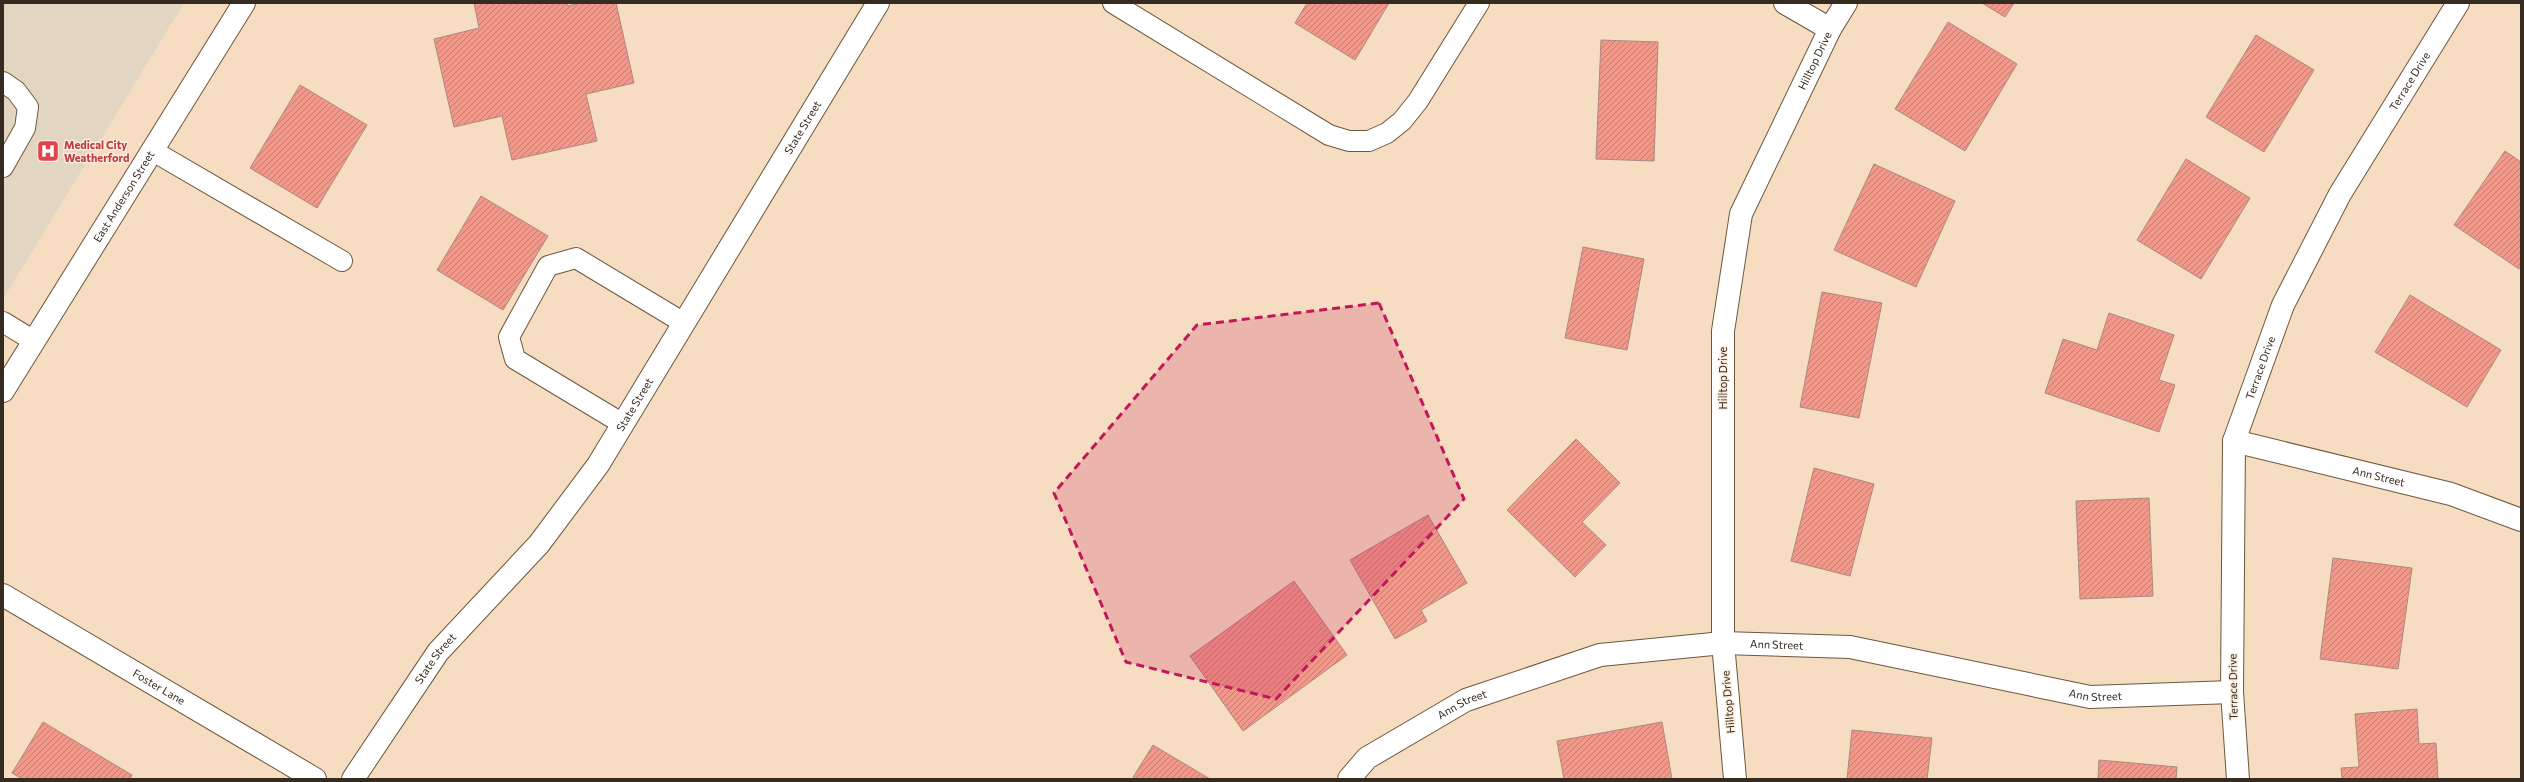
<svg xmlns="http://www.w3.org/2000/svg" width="2524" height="782" font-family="Commissioner,sans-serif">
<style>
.medical{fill:#e2d6c2}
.building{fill:url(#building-hatch);stroke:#ad8882}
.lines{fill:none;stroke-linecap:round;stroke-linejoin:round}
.service-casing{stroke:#6d573e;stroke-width:22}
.minor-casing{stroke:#6d573e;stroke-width:24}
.tertiary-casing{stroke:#6d573e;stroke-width:24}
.service{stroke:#fff;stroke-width:20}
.minor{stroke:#fff;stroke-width:22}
.tertiary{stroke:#fff;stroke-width:22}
.marked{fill:#c2185b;fill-opacity:0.2;stroke:#c2185b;stroke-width:3;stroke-dasharray:8 5;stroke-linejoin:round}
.labels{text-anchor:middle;stroke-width:3;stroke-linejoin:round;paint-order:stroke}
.street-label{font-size:11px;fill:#352b21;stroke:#fbecdb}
.health-label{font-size:11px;font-weight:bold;fill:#be3a42;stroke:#fbecdb;text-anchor:start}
</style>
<defs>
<pattern id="building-hatch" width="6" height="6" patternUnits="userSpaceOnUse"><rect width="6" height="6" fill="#f0988a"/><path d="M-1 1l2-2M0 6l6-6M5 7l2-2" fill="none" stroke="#c37c70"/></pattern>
</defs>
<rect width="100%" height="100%" fill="#f6dcc1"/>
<!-- medical -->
<path class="medical" d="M3,3H184L3,299Z"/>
<!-- building -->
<g class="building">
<path d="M474,3H567L568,6L580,3H616L634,83L586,94L597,141L512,160L502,116L454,127L434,39L479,28Z"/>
<path d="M1307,3H1389L1355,60L1295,23Z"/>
<path d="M1982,3H2014L2005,17Z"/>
<path d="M1948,22L2017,64L1965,151L1895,109Z"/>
<path d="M2256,35L2314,70L2264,152L2206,117Z"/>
<path d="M1601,40L1658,42L1654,161L1596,159Z"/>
<path d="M300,85L367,125L317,208L250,168Z"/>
<path d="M2505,151L2521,162V266L2519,269L2454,225Z"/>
<path d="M2186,159L2250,198L2201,279L2137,240Z"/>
<path d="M1874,164L1955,201L1916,287L1834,250Z"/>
<path d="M481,196L548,236L503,310L437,270Z"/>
<path d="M1583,247L1644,259L1627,350L1565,338Z"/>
<path d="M1822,292L1882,303L1859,418L1800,407Z"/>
<path d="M2410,295L2501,350L2467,407L2375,352Z"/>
<path d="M2109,313L2174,335L2159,380L2175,385L2159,432L2045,393L2063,339L2097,350Z"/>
<path d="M1576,439L1620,483L1582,522L1606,545L1575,577L1507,510Z"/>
<path d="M1814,468L1874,484L1850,576L1791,561Z"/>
<path d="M2149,498L2153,596L2080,599L2076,501Z"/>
<path d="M1428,515L1467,583L1421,610L1427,621L1395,639L1350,560Z"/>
<path d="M2333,558L2412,568L2398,669L2320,659Z"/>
<path d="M1294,581L1347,655L1243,731L1190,656Z"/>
<path d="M2417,709L2419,744L2436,743L2438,779H2342L2341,768L2359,767L2355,714Z"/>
<path d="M43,722L132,775L130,779H22L12,773Z"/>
<path d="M1662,722L1672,779H1564L1557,741Z"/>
<path d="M1852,730L1932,738L1927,779H1847Z"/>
<path d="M1153,745L1210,779H1132Z"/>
<path d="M2099,760L2177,767L2176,779H2098Z"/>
</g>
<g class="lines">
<!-- service casing -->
<g class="service-casing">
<g id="service">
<path d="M1113,3L1329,135L1349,141H1369L1387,133L1402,121L1418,101L1479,3"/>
<path d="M3,82L16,91L28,107L25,128L3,167"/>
<path d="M153,151L342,261"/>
<path d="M3,322L34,341"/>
<path d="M623,424L515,359L509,337L548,266L576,258L684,323"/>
</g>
</g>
<!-- minor casing -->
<g class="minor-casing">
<g id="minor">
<path d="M1785,3L1830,29"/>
<path id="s1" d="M2234,441L2451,494L2521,520"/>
<path id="s2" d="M353,779L438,652L539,544L598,465L878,3"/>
<path id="s3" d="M1349,779L1367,758L1466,700L1600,655L1723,643L1850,647L2090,697L2232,692"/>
<path id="s4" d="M1735,779L1723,643V331L1741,214L1830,29L1846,3"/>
<path id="s5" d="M2238,779L2232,692L2234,441L2283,305L2340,194L2458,3"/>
</g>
</g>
<!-- tertiary casing -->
<g class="tertiary-casing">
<g id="tertiary">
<path id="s6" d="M3,391L244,3"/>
<path id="s7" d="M3,595L315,779"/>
</g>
</g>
<!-- service -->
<use href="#service" class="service"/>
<!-- minor -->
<use href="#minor" class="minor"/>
<!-- tertiary -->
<use href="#tertiary" class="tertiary"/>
</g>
<!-- marked area -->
<path class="marked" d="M1379,303L1464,499L1276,699L1126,662L1054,493L1197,325Z"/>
<!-- icons -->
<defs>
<g id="hospital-square" transform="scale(1.15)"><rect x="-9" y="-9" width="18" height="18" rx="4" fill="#e0444e" stroke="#fbecdb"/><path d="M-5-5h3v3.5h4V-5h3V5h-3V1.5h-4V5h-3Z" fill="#fff"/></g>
</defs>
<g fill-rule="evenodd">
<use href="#hospital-square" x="48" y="151"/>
</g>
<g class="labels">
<!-- street labels -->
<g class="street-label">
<text dy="4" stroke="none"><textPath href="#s4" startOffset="737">Hilltop Drive</textPath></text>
<text dy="4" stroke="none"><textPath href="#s5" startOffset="740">Terrace Drive</textPath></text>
<text dy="4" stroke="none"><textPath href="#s2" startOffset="794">State Street</textPath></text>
<text dy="4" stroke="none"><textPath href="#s6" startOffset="229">East Anderson Street</textPath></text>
<text dy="4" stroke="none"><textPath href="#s5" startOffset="416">Terrace Drive</textPath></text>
<text transform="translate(1723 378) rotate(-90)" y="4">Hilltop Drive</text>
<text dy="4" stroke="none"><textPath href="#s2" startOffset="470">State Street</textPath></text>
<text dy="4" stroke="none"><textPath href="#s1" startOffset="149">Ann Street</textPath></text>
<text dy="4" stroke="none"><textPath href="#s3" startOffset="461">Ann Street</textPath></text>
<text dy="4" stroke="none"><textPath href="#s2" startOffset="146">State Street</textPath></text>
<text dy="4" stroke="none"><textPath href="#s7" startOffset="181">Foster Lane</textPath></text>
<text transform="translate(2233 687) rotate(-91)" y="4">Terrace Drive</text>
<text dy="4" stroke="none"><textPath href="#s3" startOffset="785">Ann Street</textPath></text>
<text transform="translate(1728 702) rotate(-95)" y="4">Hilltop Drive</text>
<text dy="4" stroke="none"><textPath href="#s3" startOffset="137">Ann Street</textPath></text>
</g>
<!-- health labels -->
<g class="health-label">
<text x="64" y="149">Medical City<tspan x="64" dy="13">Weatherford</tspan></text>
</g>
</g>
<!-- border -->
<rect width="2524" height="782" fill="none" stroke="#352b21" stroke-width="8"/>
</svg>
